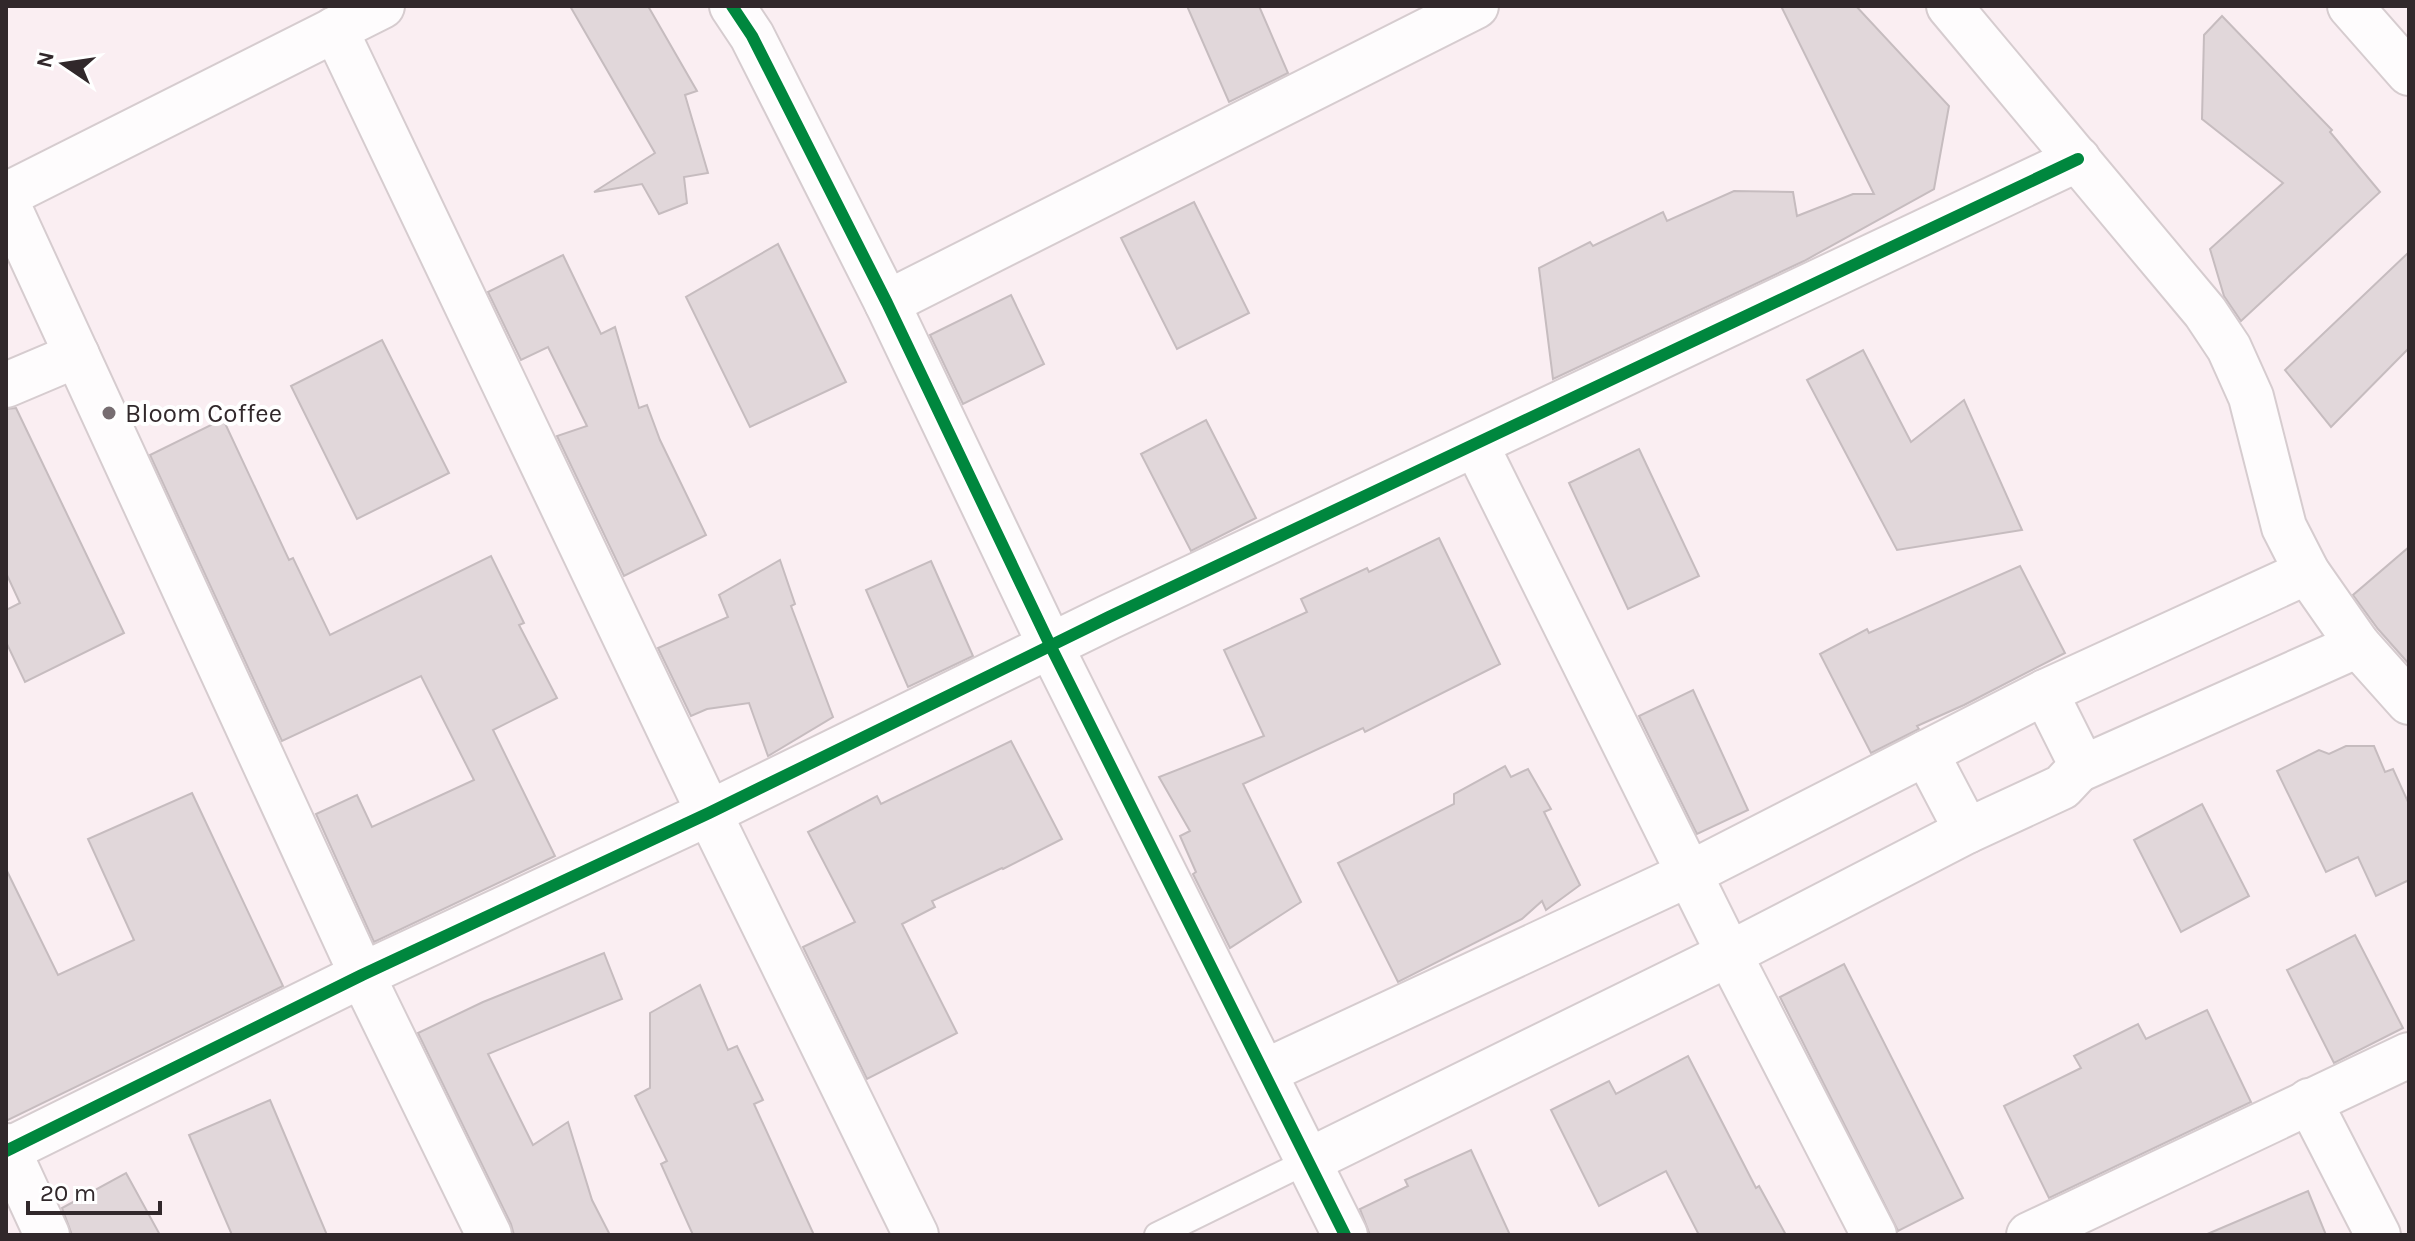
<svg xmlns="http://www.w3.org/2000/svg" width="2415" height="1241" font-family="Karla,sans-serif">
<style>
.building{fill:#e1d7da;stroke:#c6bcbf;stroke-width:2}
.lines{fill:none;stroke-linecap:round;stroke-linejoin:round}
.lane-casing{stroke:#d6cccf;stroke-width:28}
.street-casing{stroke:#d6cccf;stroke-width:48}
.lane{stroke:#fefcfd;stroke-width:24}
.street{stroke:#fefcfd;stroke-width:44}
.cycleway-casing{stroke:#fff;stroke-width:17}
.cycleway{stroke:#00873e;stroke-width:12}
.poi-dot{fill:#776d71;stroke:#fff;stroke-width:3}
.labels{text-anchor:middle;stroke-width:8;stroke-linejoin:round;paint-order:stroke}
.poi-label{font-size:26px;fill:#31282b;stroke:#fff;text-anchor:start}
</style>
<rect width="100%" height="100%" fill="#faeef2"/>
<!-- building -->
<g class="building">
<path d="M570,6H648L697,91L685,95L708,173L684,177L687,203L659,214L642,184L594,192L655,153Z"/>
<path d="M1187,6H1259L1288,73L1229,102Z"/>
<path d="M1781,6H1856L1949,106L1934,189L1804,261L1553,379L1539,268L1590,242L1593,246L1663,212L1667,221L1734,191L1793,192L1797,216L1853,194H1874Z"/>
<path d="M2222,16L2332,130L2330,132L2380,192L2241,321L2224,296L2210,249L2283,183L2202,119L2204,35Z"/>
<path d="M1194,202L1249,313L1177,349L1121,238Z"/>
<path d="M778,244L846,382L750,427L686,297Z"/>
<path d="M2409,252V348L2331,427L2285,370Z"/>
<path d="M563,255L601,334L615,327L639,408L647,405L660,440L706,535L624,576L557,436L587,426L548,347L521,360L488,292Z"/>
<path d="M1011,295L1044,364L963,404L930,335Z"/>
<path d="M382,340L449,473L357,519L291,386Z"/>
<path d="M1863,350L1911,442L1964,400L2022,530L1897,550L1807,380Z"/>
<path d="M16,408L124,633L25,682L6,642V610L20,603L6,573V409Z"/>
<path d="M223,419L289,560L293,558L330,635L491,556L524,623L519,625L557,698L493,730L555,856L374,942L316,814L357,795L372,827L474,780L421,676L282,741L150,455Z"/>
<path d="M1206,420L1256,518L1191,551L1141,454Z"/>
<path d="M1639,449L1699,576L1628,609L1569,483Z"/>
<path d="M1439,538L1500,664L1365,732L1363,728L1243,784L1301,902L1230,948L1193,874L1196,872L1180,836L1190,831L1159,777L1264,736L1224,650L1307,612L1301,599L1367,568L1369,572Z"/>
<path d="M2409,547V664L2378,629L2353,595Z"/>
<path d="M780,560L795,604L791,606L833,717L768,756L749,703L707,709L691,716L658,648L728,617L719,595Z"/>
<path d="M931,561L973,656L908,687L866,590Z"/>
<path d="M2020,566L2065,653L1964,705L1917,726L1919,729L1871,753L1820,654L1867,629L1869,633Z"/>
<path d="M1693,690L1748,810L1697,834L1639,716Z"/>
<path d="M1011,741L1062,839L1003,869L1002,868L932,901L935,907L902,924L957,1033L867,1079L803,947L855,922L808,832L877,796L881,804Z"/>
<path d="M2346,746H2374L2385,772L2393,769L2409,804V880L2376,896L2358,857L2326,872L2277,771L2319,750L2329,754Z"/>
<path d="M1505,766L1511,777L1528,769L1551,809L1544,812L1580,885L1546,910L1542,901L1522,919L1398,982L1338,863L1454,804V794Z"/>
<path d="M192,793L283,986L6,1121V869L58,975L134,940L88,839Z"/>
<path d="M2202,804L2249,896L2181,932L2134,840Z"/>
<path d="M2355,935L2403,1028L2334,1063L2287,970Z"/>
<path d="M604,953L622,999L488,1054L533,1145L568,1122L592,1200L610,1235H514L511,1224L418,1033L483,1002Z"/>
<path d="M1844,964L1963,1198L1898,1231L1780,997Z"/>
<path d="M700,985L728,1050L737,1046L763,1100L754,1104L814,1235H693L661,1164L667,1161L635,1096L650,1088V1013Z"/>
<path d="M2207,1010L2251,1102L2049,1198L2004,1106L2081,1068L2074,1056L2138,1024L2146,1039Z"/>
<path d="M1688,1056L1756,1188L1759,1186L1786,1235H1699L1666,1171L1599,1206L1551,1110L1609,1081L1616,1094Z"/>
<path d="M270,1100L327,1235H232L189,1135Z"/>
<path d="M1471,1150L1510,1235H1370L1360,1209L1408,1186L1405,1180Z"/>
<path d="M126,1173L160,1235H72L62,1208Z"/>
<path d="M2308,1191L2326,1235H2205Z"/>
</g>
<g class="lines">
<!-- lane casing -->
<g class="lane-casing">
<path id="lane" d="M1157,1235L1308,1161"/>
</g>
<!-- street casing -->
<g class="street-casing">
<g id="street">
<path d="M732,6L752,36L887,303L1051,647L1345,1235"/>
<path d="M1949,6L2205,312L2229,348L2251,397L2284,527L2307,572L2358,645L2409,702"/>
<path d="M2350,6L2409,73"/>
<path d="M335,29L709,813L916,1235"/>
<path d="M6,195L382,6"/>
<path d="M6,201L362,975L489,1235"/>
<path d="M887,303L1476,6"/>
<path d="M6,385L77,355"/>
<path d="M1476,445L1729,954L1874,1235"/>
<path d="M2078,770L2358,645"/>
<path d="M1967,831L2062,787L2078,770L2077,756L2045,692"/>
<path d="M1264,1072L1689,874L2045,692L2307,572"/>
<path d="M2309,1101L2378,1235"/>
<path d="M6,1146L47,1235"/>
<path d="M6,1151L362,975L709,813L1109,617L2078,159"/>
<path d="M1308,1161L1729,954L1967,831L1926,753"/>
<path d="M2029,1235L2409,1055"/>
</g>
</g>
<!-- lane -->
<use href="#lane" class="lane"/>
<!-- street -->
<use href="#street" class="street"/>
<!-- cycleway casing -->
<g class="cycleway-casing">
<g id="cycleway">
<path d="M732,6L752,36L887,303L1051,647L1345,1235"/>
<path d="M6,1151L362,975L709,813L1109,617L2078,159"/>
</g>
</g>
<!-- cycleway -->
<use href="#cycleway" class="cycleway"/>
</g>
<!-- markers -->
<circle class="poi-dot" cx="109" cy="413" r="8"/>
<g class="labels">
<!-- poi labels -->
<g class="poi-label">
<text x="125" y="422">Bloom Coffee</text>
</g>
</g>
<!-- border -->
<rect width="2415" height="1241" fill="none" stroke="#31282b" stroke-width="16"/>
<!-- north arrow -->
<g transform="translate(64 64) rotate(283)" stroke="#ffffff" stroke-width="6" paint-order="stroke">
<path d="M0-6L14 30L0 20L-14 30Z" fill="#31282b"/>
<text y="-12" font-size="22" font-weight="bold" text-anchor="middle" fill="#31282b">N</text>
</g>
<!-- scale -->
<path d="M28 1201v12h132v-12" fill="none" stroke="#31282b" stroke-width="4"/>
<text x="40" y="1201" font-size="24" fill="#31282b" stroke="#ffffff" stroke-width="6" paint-order="stroke">20 m</text>
</svg>
